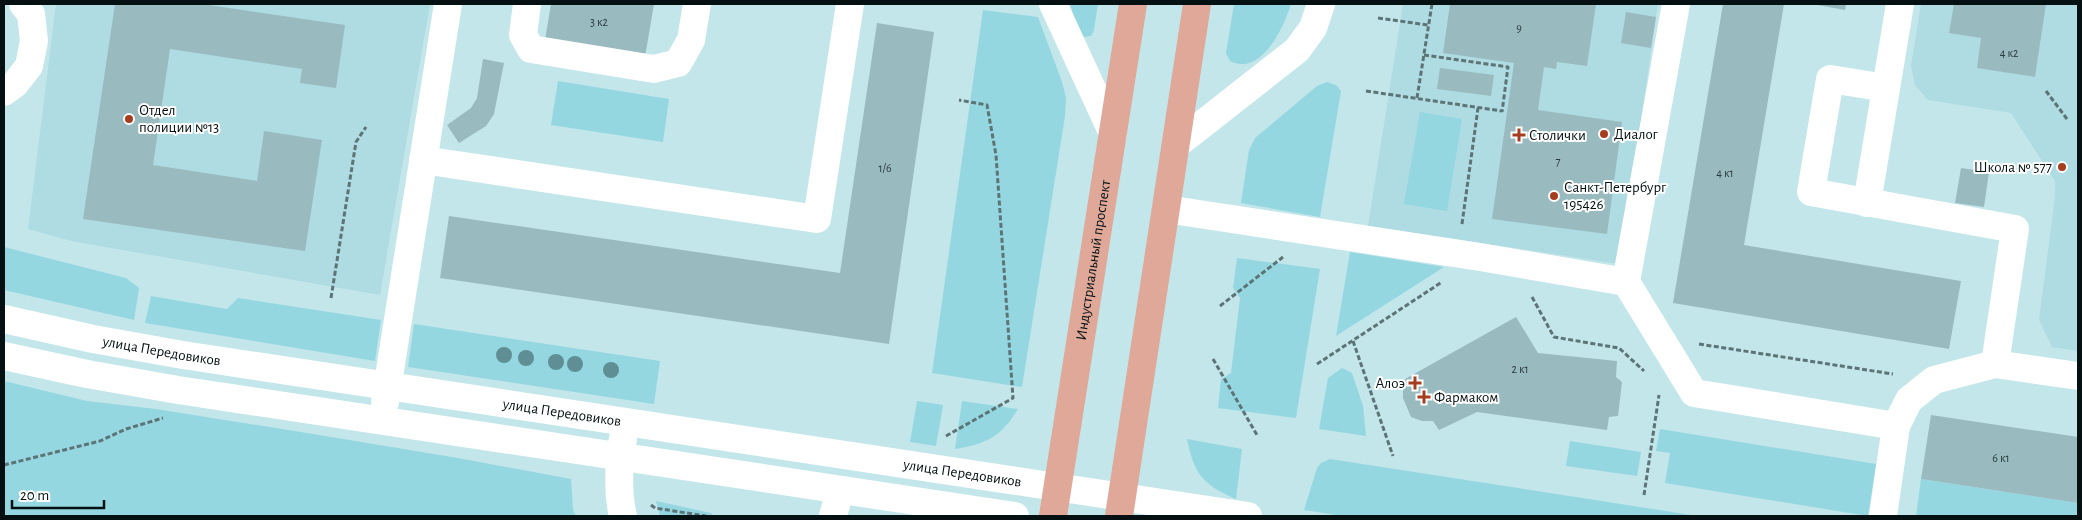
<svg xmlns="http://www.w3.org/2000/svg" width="2082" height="520" font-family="'Alegreya Sans',sans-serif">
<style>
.built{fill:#afdbe2}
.green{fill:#94d7e1}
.building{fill:#99bbc0}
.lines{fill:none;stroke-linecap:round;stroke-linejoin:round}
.path{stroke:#5d7477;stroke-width:3;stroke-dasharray:5 2.5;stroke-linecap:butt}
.minor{stroke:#fff;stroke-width:28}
.major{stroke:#dfa899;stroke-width:28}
.tree{fill:#5f8e94}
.poi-dot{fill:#a53d1f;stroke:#fff;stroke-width:2}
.labels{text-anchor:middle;stroke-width:4;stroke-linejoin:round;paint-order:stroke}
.number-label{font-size:12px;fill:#2a3b3e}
.poi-label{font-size:15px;fill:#051012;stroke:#fff;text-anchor:start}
.street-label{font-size:15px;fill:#051012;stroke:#fff}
</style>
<rect width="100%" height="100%" fill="#c3e6eb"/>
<!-- built -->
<g class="built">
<path d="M56,4H430L380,295L71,241L28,229Z"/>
<path d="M1403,4H1658L1620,264L1368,226Z"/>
<path d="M1921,4H2078V351L2052,347L2039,320L2055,197V181L2011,113L1928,100L1915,85L1911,66Z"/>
</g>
<!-- green -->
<g class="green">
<path d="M1070,4H1098L1094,30L1091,36L1084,37L1078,31Z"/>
<path d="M1234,4H1291C1284,27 1261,77 1230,61L1226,53Z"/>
<path d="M983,10L1038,17L1062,82L1066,98L1065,116L1022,387L932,373Z"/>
<path d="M558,81L669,99L663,142L551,125Z"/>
<path d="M1327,82L1336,85L1341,91L1320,217L1241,203L1249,150L1255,138L1317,86Z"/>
<path d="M1420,112L1462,119L1447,211L1404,204Z"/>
<path d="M4,247L126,278L139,288L134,320L4,290Z"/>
<path d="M1350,252L1444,267L1336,336Z"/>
<path d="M1237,258L1320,269L1296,418L1218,408L1221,379L1231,373L1240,298L1233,288Z"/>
<path d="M151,296L227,309L238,298L381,320L375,361L145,323Z"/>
<path d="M414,324L660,361L654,404L408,367Z"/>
<path d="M1342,368L1352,373L1363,406L1366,436L1319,429L1328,378Z"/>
<path d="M4,381L87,401L156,409L307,433L458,458L571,479L573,510L576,516H4Z"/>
<path d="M917,401L943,405L936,446L910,442Z"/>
<path d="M962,401L1018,409C1001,437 986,444 955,449Z"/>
<path d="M1660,429L1876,464L1868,516L1665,483L1670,453L1656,451Z"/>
<path d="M1187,439L1242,449L1236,499C1203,485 1194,474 1187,439Z"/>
<path d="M1570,441L1641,452L1637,476L1566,466Z"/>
<path d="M1330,459L1698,516H1342L1304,510L1317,468L1321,463Z"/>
<path d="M1921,479L2078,503V516H1916Z"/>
<path d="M656,501L711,513L713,516H660Z"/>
</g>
<!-- building -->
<g class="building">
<path d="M115,4H202L345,25L336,88L300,83L302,69L170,49L153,165L257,181L264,131L322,140L305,251L83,219Z"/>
<path d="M551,4H654L645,57L545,40Z"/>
<path d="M1450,4H1596L1587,66L1557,62L1556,69L1544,67L1538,110L1622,122L1607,234L1492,219L1514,63L1443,53Z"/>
<path d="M1723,4H1784L1744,245L1961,281L1949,349L1673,303Z"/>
<path d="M1812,4H1846L1845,10Z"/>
<path d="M1954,4H2046L2035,77L1977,68L1981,38L1949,33Z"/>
<path d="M1626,12L1656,17L1651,48L1621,43Z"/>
<path d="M877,23L934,32L889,344L440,278L449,216L840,273Z"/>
<path d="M483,59L504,63L494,114L486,126L459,143L447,125L471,108L477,98Z"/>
<path d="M1440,68L1494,75L1491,96L1437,89Z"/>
<path d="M1961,168L1989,172L1984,207L1955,203Z"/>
<path d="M1516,317L1538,353L1617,361L1616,377L1622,382L1618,416L1609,417L1607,430L1477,412L1439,430L1433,421H1422L1411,417L1403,398V387L1405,379Z"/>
<path d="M1931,415L2078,437V503L1921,479Z"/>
</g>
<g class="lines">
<!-- path -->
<g class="path">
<path d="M1378,18L1428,25"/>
<path d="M1424,55L1508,67L1502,112"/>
<path d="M1366,91L1502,111"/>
<path d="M2046,91L2067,119"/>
<path d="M1417,98L1432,4"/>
<path d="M1462,224L1478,108"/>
<path d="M1532,297L1554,337L1619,348L1644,371"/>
<path d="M331,298L356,142L366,127"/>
<path d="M1220,306L1283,257"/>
<path d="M1353,341L1393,456"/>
<path d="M1699,344L1893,374"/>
<path d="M1213,359L1257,435"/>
<path d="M1317,364L1442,282"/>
<path d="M946,436L1013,398L996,155L987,105L959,100"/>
<path d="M4,465L100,441L126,429L163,418"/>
<path d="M1644,495L1659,395"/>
<path d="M651,505L655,508L706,516"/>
</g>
<!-- minor -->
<g class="minor">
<path d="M527,4L523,35L531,49L654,69L678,63L691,40L697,4"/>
<path d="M1053,4L1113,134"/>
<path d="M1676,4L1626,282L1694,393L1896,426"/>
<path d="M1886,88L1830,79L1811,192L2015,229L1995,364"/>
<path d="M4,92L15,84L29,66L34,41L31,14L23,4"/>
<path d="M1176,145L1297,50L1313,28L1321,4"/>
<path d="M423,160L817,219L850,4"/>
<path d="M1867,203L1900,4"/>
<path d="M1166,209L1480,257L1626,282"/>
<path id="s1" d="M4,319L93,339L183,355L1248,516"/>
<path d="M4,356L87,374L178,390L1015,516"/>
<path d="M385,402L448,4"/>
<path d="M623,438C619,463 617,492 623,516"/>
<path d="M833,516L840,490"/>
<path d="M1883,516L1896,426L1909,400L1934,380L1995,364L2078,376"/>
</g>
<!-- major -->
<g class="major">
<path id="s2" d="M1053,516L1133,4"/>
<path d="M1119,516L1197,4"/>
</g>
</g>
<!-- trees -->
<g class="tree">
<circle cx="504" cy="355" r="8"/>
<circle cx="526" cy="358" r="8"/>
<circle cx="556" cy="362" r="8"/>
<circle cx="575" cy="364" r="8"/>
<circle cx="611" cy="370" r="8"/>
</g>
<!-- markers -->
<g class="poi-dot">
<circle cx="129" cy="119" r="5"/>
<circle cx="1604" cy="134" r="5"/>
<path d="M1516.5 127.5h5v5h5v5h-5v5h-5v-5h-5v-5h5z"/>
<circle cx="2062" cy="167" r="5"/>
<circle cx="1554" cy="196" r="5"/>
<path d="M1412.5 375.5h5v5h5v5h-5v5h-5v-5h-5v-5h5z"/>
<path d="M1421.5 389.5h5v5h5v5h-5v5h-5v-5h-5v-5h5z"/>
</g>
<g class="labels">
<!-- number labels -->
<g class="number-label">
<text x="599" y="26">3 к2</text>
<text x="1519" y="32">9</text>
<text x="2009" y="57">4 к2</text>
<text x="1558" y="165">7</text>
<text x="885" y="172">1/6</text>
<text x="1725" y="177">4 к1</text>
<text x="1520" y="373">2 к1</text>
<text x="2001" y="462">6 к1</text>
</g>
<!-- poi labels -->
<g class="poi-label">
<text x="139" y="115">Отдел<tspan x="139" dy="17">полиции №13</tspan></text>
<text x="1614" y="139">Диалог</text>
<text x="1529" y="140">Столички</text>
<text x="2052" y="172" text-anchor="end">Школа № 577</text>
<text x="1564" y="192">Санкт-Петербург<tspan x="1564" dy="17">195426</tspan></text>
<text x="1405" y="388" text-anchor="end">Алоэ</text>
<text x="1434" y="402">Фармаком</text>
</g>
<!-- street labels -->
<g class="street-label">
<text dy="5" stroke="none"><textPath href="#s2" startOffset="259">Индустриальный проспект</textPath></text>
<text dy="5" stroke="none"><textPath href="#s1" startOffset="161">улица Передовиков</textPath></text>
<text dy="5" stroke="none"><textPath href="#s1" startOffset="566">улица Передовиков</textPath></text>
<text dy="5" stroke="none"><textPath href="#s1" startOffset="971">улица Передовиков</textPath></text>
</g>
</g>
<!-- border -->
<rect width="2082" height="520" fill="none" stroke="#051012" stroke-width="10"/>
<!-- scale -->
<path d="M12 500v8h92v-8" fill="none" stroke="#051012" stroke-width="2.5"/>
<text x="20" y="500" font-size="15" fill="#051012" stroke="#ffffff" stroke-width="4" paint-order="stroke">20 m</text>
</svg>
